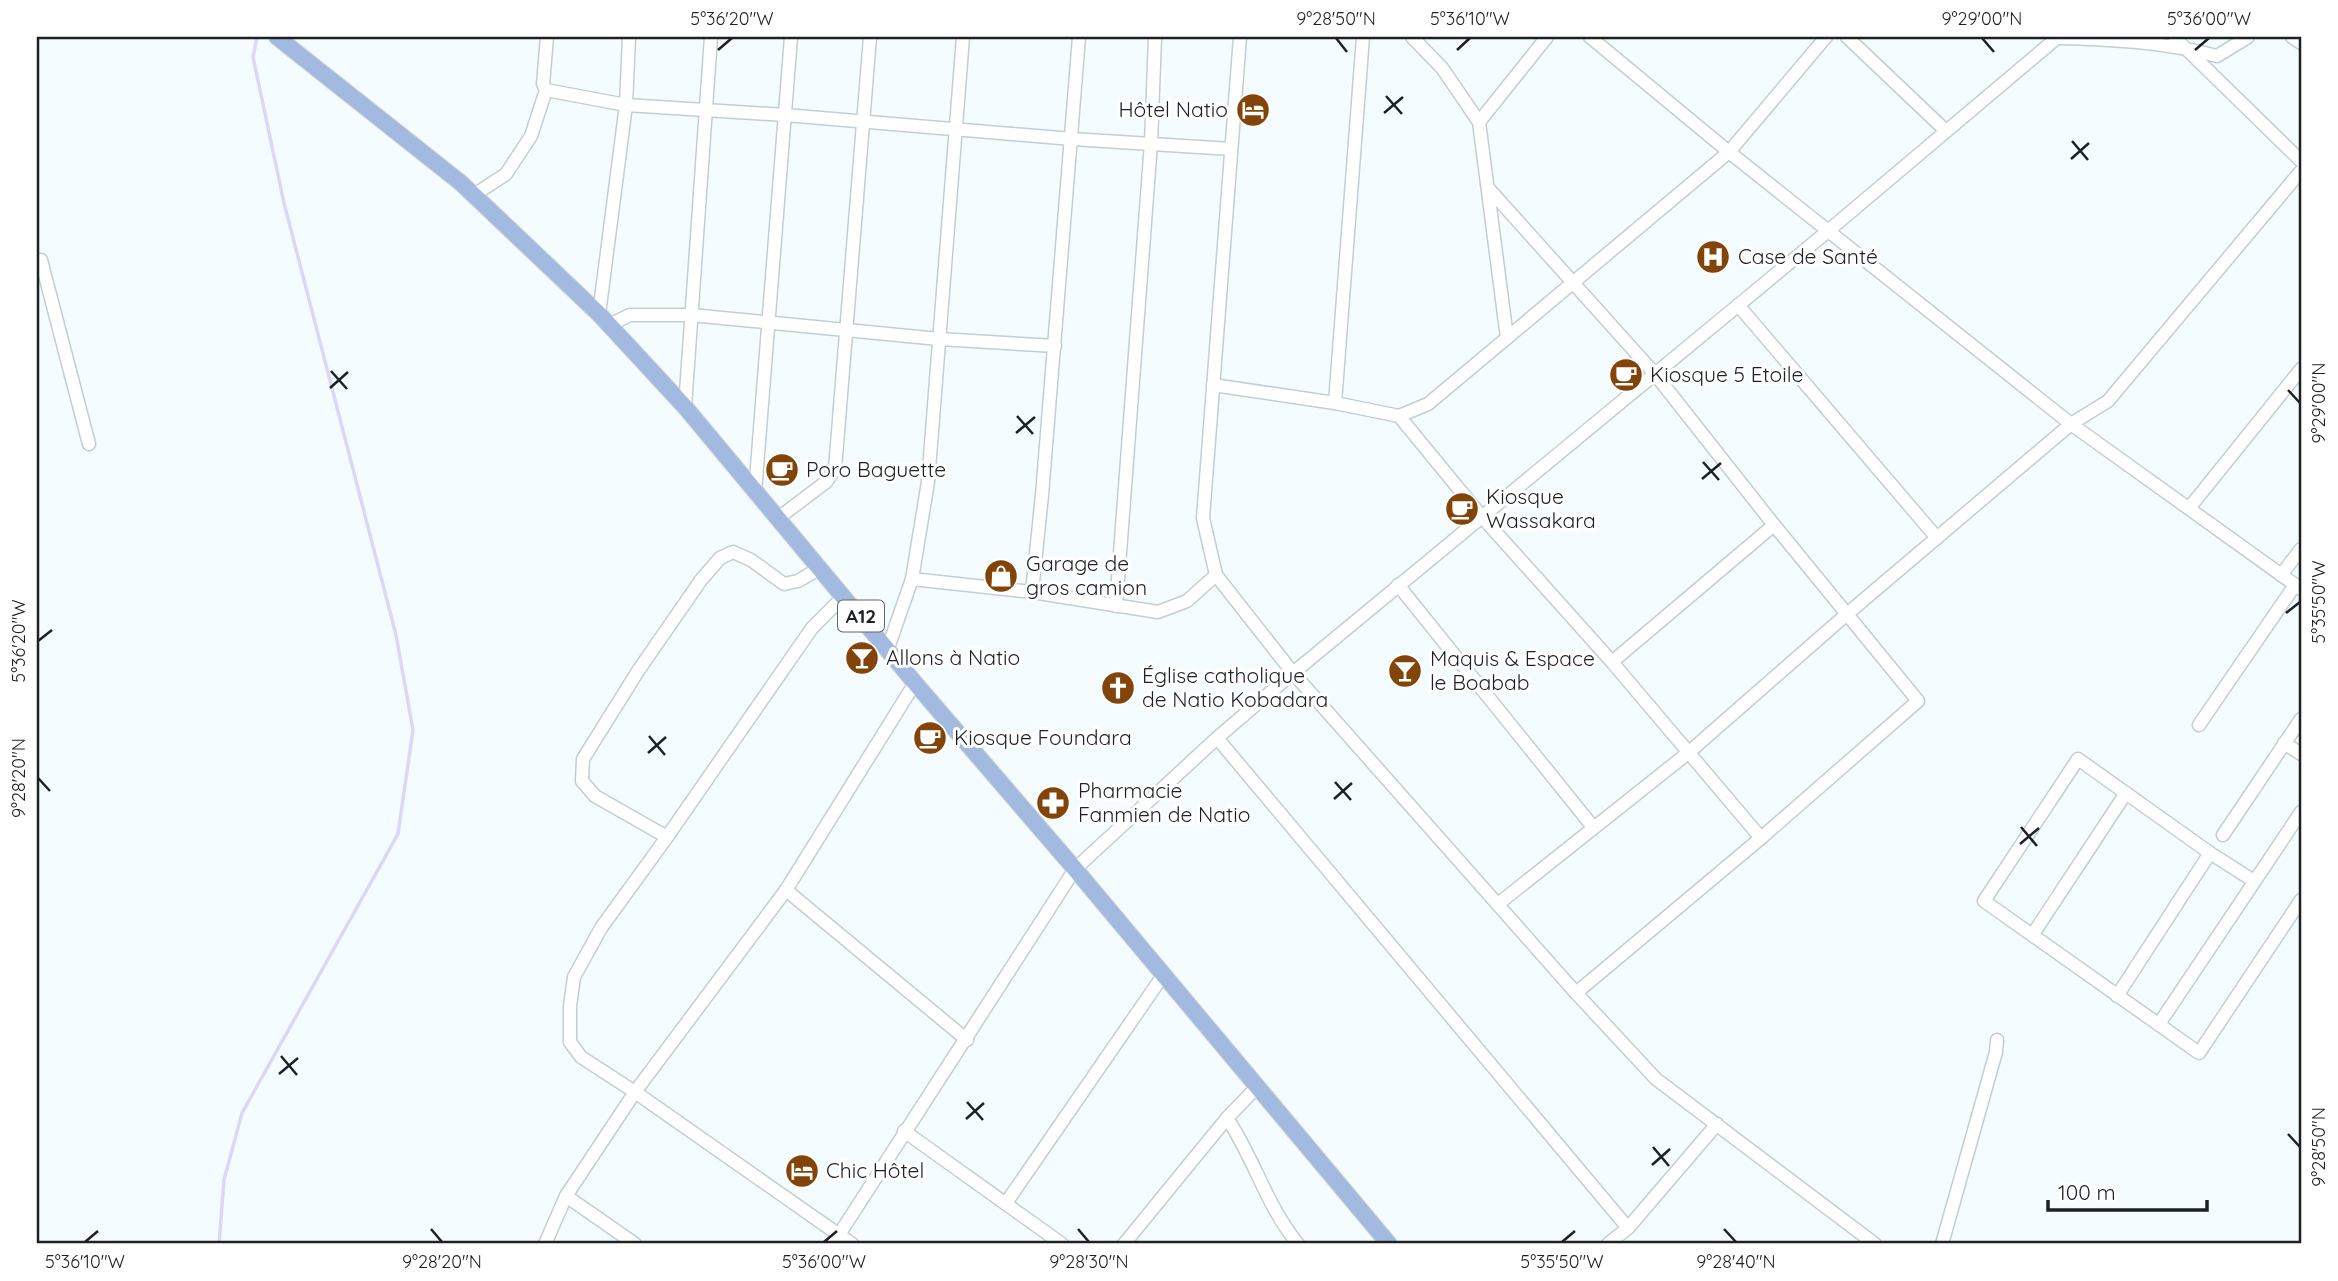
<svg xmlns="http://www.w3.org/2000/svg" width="2338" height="1281" font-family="Quicksand,sans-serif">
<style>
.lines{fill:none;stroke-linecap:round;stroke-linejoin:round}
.stream{stroke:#dcd7f9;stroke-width:3.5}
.minor-casing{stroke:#c3ced3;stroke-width:15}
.major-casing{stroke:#d6d7d7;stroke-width:18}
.minor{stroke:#fff;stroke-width:12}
.major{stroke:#a2badf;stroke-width:16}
.ticks{fill:none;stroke:#1d2123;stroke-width:2.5}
.labels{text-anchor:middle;stroke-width:6;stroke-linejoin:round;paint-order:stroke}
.shield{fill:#fff;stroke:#616465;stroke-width:2}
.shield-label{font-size:19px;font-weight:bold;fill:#1d2123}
.poi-label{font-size:21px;fill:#1d2123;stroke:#fff;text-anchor:start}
.neatline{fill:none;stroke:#1d2123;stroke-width:2.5}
.ticks-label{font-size:18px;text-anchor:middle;fill:#1d2123}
</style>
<rect width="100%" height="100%" fill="#f5fcff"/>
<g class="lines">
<!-- stream -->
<path class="stream" d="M219,1244L224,1180L242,1113L398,834L413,730L396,635L284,203L253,57L257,37"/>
<!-- minor casing -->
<g class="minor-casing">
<g id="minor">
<path d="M1240,37L1203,518L1216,575L1293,673L1576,993L1656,1079L1875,1244"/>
<path d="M1412,37L1442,68L1479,122L1507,338"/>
<path d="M1590,37L1729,152L2071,424L2301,589"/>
<path d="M1847,37L1946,131"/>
<path d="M2174,37L2301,161"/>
<path d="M2292,37L2301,43"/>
<path d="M2057,38C2111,39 2164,42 2217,56L2248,37"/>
<path d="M546,90L626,105L785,115L1072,139L1231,149"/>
<path d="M1479,122L1547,37"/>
<path d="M1488,188L1655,374L1774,525L1918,701L1761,838L1576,993"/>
<path d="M474,195L506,174L531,136L546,90L543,84L547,37"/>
<path d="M37,260H41L89,444"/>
<path d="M1738,305L1937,538"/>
<path d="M599,314L626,105L629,37"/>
<path d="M609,325L630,315H691L939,339L1055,346"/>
<path d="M1213,385L1335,403L1399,416L1428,404L1729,152L1826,37"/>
<path d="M1335,403L1363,37"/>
<path d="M685,407L711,37"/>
<path d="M1399,416L1482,517L1612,662L1761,838"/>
<path d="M755,492L791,37"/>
<path d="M2190,507L2301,369"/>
<path d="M777,519L826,482L835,469L870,37"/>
<path d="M2281,575L2301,549"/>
<path d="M912,579L1032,592L1158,612L1187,601L1216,575"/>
<path d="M1398,585L1593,827"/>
<path d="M1032,592L1042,495L1079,37"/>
<path d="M844,596L812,628L667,837L601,928L574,977L570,1006V1042L581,1057L635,1092L852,1244"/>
<path d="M1116,606L1151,143L1155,37"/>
<path d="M888,648L912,579L928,482L963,37"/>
<path d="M1612,662L1774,525"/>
<path d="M2199,725L2295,585"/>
<path d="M1217,738L1628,1228"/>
<path d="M2284,743L2301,754"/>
<path d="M2223,835L2301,719"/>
<path d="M667,837L595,796L582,781L583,759L638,671L701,580L720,558L733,552L751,560L784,584L798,581L820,568"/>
<path d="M2254,881L2210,853L2078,759L1984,901L2199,1053L2301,900"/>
<path d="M786,890L967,1040"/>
<path d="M1498,904L1688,753L1847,614L2071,424L2108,401L2301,171"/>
<path d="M2033,934L2126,793"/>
<path d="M2117,996L2210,853"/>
<path d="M2159,1024L2301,812"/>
<path d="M1227,1118C1254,1158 1267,1207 1298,1244"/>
<path d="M904,1131L1062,1244"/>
<path d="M566,1196L635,1244"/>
<path d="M1006,1203L1164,974"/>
<path d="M545,1244L566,1196L635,1092L786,890L915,683"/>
<path d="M833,1244L1075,869L1217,738L1293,673L1828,231L2058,37"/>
<path d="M1124,1244L1227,1118L1257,1087"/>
<path d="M1608,1244L1628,1228L1717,1124"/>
<path d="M1942,1244L1996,1052L1997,1040"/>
</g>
</g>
<!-- major casing -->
<g class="major-casing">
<path id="major" d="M277,37L461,183L599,314L685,407L915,683L1075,869L1389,1244"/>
</g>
<!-- minor -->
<use href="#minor" class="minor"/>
<!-- major -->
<use href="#major" class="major"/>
</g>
<!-- ticks -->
<path class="ticks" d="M1336,38L1347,52M1982,38L1994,52M718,50L732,38M1457,50L1470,38M2195,50L2209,38M1386,96L1402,114M1384,113L1403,97M2072,141L2088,160M2071,159L2089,143M331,371L347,389M330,388L348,372M2288,390L2300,403M1017,416L1033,434M1016,433L1035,417M1703,462L1719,480M1702,479L1721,463M2286,613L2300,602M38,641L52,630M649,736L665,755M648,753L666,737M38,778L50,791M1335,782L1351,800M1334,799L1352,783M2021,827L2037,846M2020,844L2039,828M281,1056L297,1075M279,1074L298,1058M967,1102L983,1120M966,1119L984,1103M2288,1134L2300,1147M1653,1147L1669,1166M1652,1165L1670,1149M431,1229L442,1242M1078,1229L1089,1242M1724,1229L1736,1242M85,1242L98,1231M824,1242L837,1231M1562,1242L1575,1231"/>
<!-- icons -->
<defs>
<g id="hotel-disc" transform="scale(1.75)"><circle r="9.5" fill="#83440a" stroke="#fff"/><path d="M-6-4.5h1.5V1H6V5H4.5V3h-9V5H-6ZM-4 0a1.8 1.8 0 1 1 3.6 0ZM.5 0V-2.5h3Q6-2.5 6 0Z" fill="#fff"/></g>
<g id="hospital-disc" transform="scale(1.75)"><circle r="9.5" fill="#83440a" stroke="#fff"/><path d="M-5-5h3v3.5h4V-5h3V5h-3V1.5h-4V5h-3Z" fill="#fff"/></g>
<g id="cafe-disc" transform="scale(1.75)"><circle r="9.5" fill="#83440a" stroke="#fff"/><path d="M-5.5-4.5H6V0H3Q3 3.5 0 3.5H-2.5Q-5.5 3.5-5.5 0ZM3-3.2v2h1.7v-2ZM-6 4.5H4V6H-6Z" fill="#fff"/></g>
<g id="shop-disc" transform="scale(1.75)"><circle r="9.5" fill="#83440a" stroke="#fff"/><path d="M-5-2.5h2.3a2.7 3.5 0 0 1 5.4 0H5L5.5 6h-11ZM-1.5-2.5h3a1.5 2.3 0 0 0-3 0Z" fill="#fff"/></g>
<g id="bar-disc" transform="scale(1.75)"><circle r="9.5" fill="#83440a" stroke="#fff"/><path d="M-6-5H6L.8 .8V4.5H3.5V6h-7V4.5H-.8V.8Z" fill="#fff"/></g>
<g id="church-disc" transform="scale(1.75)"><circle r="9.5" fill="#83440a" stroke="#fff"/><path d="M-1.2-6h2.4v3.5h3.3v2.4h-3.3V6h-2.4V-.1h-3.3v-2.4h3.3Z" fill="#fff"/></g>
<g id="pharmacy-disc" transform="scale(1.75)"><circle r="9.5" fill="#83440a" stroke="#fff"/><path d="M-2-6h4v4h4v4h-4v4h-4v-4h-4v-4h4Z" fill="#fff"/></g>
</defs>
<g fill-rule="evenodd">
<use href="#hotel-disc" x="1253" y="110"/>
<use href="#hospital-disc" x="1713" y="257"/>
<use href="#cafe-disc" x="1626" y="375"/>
<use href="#cafe-disc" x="782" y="470"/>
<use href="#cafe-disc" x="1462" y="509"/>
<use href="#shop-disc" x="1001" y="576"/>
<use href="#bar-disc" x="862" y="658"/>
<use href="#bar-disc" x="1405" y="671"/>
<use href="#church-disc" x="1118" y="688"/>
<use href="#cafe-disc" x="930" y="738"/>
<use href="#pharmacy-disc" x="1053" y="803"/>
<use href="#hotel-disc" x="802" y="1171"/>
</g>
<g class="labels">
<!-- shield labels -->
<rect class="shield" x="838" y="600.5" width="46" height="31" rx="5"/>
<g class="shield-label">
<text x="861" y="623">A12</text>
</g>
<!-- poi labels -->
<g class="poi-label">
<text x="1228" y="117" text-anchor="end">Hôtel Natio</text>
<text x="1738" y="264">Case de Santé</text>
<text x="1650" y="382">Kiosque 5 Etoile</text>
<text x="806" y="477">Poro Baguette</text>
<text x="1486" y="504">Kiosque<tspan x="1486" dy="24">Wassakara</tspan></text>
<text x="1026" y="571">Garage de<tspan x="1026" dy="24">gros camion</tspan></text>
<text x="886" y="665">Allons à Natio</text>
<text x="1430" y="666">Maquis &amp; Espace<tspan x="1430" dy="24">le Boabab</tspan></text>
<text x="1142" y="683">Église catholique<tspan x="1142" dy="24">de Natio Kobadara</tspan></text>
<text x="954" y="745">Kiosque Foundara</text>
<text x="1078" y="798">Pharmacie<tspan x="1078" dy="24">Fanmien de Natio</tspan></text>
<text x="826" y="1178">Chic Hôtel</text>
</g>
</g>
<!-- border -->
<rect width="2338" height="1281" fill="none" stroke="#ffffff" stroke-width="77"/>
<!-- scale -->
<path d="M2048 1200v10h159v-10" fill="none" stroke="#1d2123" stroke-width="3.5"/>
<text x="2058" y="1200" font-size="21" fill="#1d2123" stroke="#ffffff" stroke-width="5" paint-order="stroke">100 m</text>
<rect x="38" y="38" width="2262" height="1204" class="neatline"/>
<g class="ticks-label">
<text x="732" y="25">5°36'20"W</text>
<text x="1336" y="25">9°28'50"N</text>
<text x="1470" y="25">5°36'10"W</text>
<text x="1982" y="25">9°29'00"N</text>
<text x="2209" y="25">5°36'00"W</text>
<text transform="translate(2319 403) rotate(-90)" y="6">9°29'00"N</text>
<text transform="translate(2319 602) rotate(-90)" y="6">5°35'50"W</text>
<text transform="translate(19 641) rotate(-90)" y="6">5°36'20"W</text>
<text transform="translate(19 778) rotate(-90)" y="6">9°28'20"N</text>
<text transform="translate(2319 1147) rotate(-90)" y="6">9°28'50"N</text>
<text x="85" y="1268">5°36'10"W</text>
<text x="442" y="1268">9°28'20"N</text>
<text x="824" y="1268">5°36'00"W</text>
<text x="1089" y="1268">9°28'30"N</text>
<text x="1562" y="1268">5°35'50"W</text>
<text x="1736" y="1268">9°28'40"N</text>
</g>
</svg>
